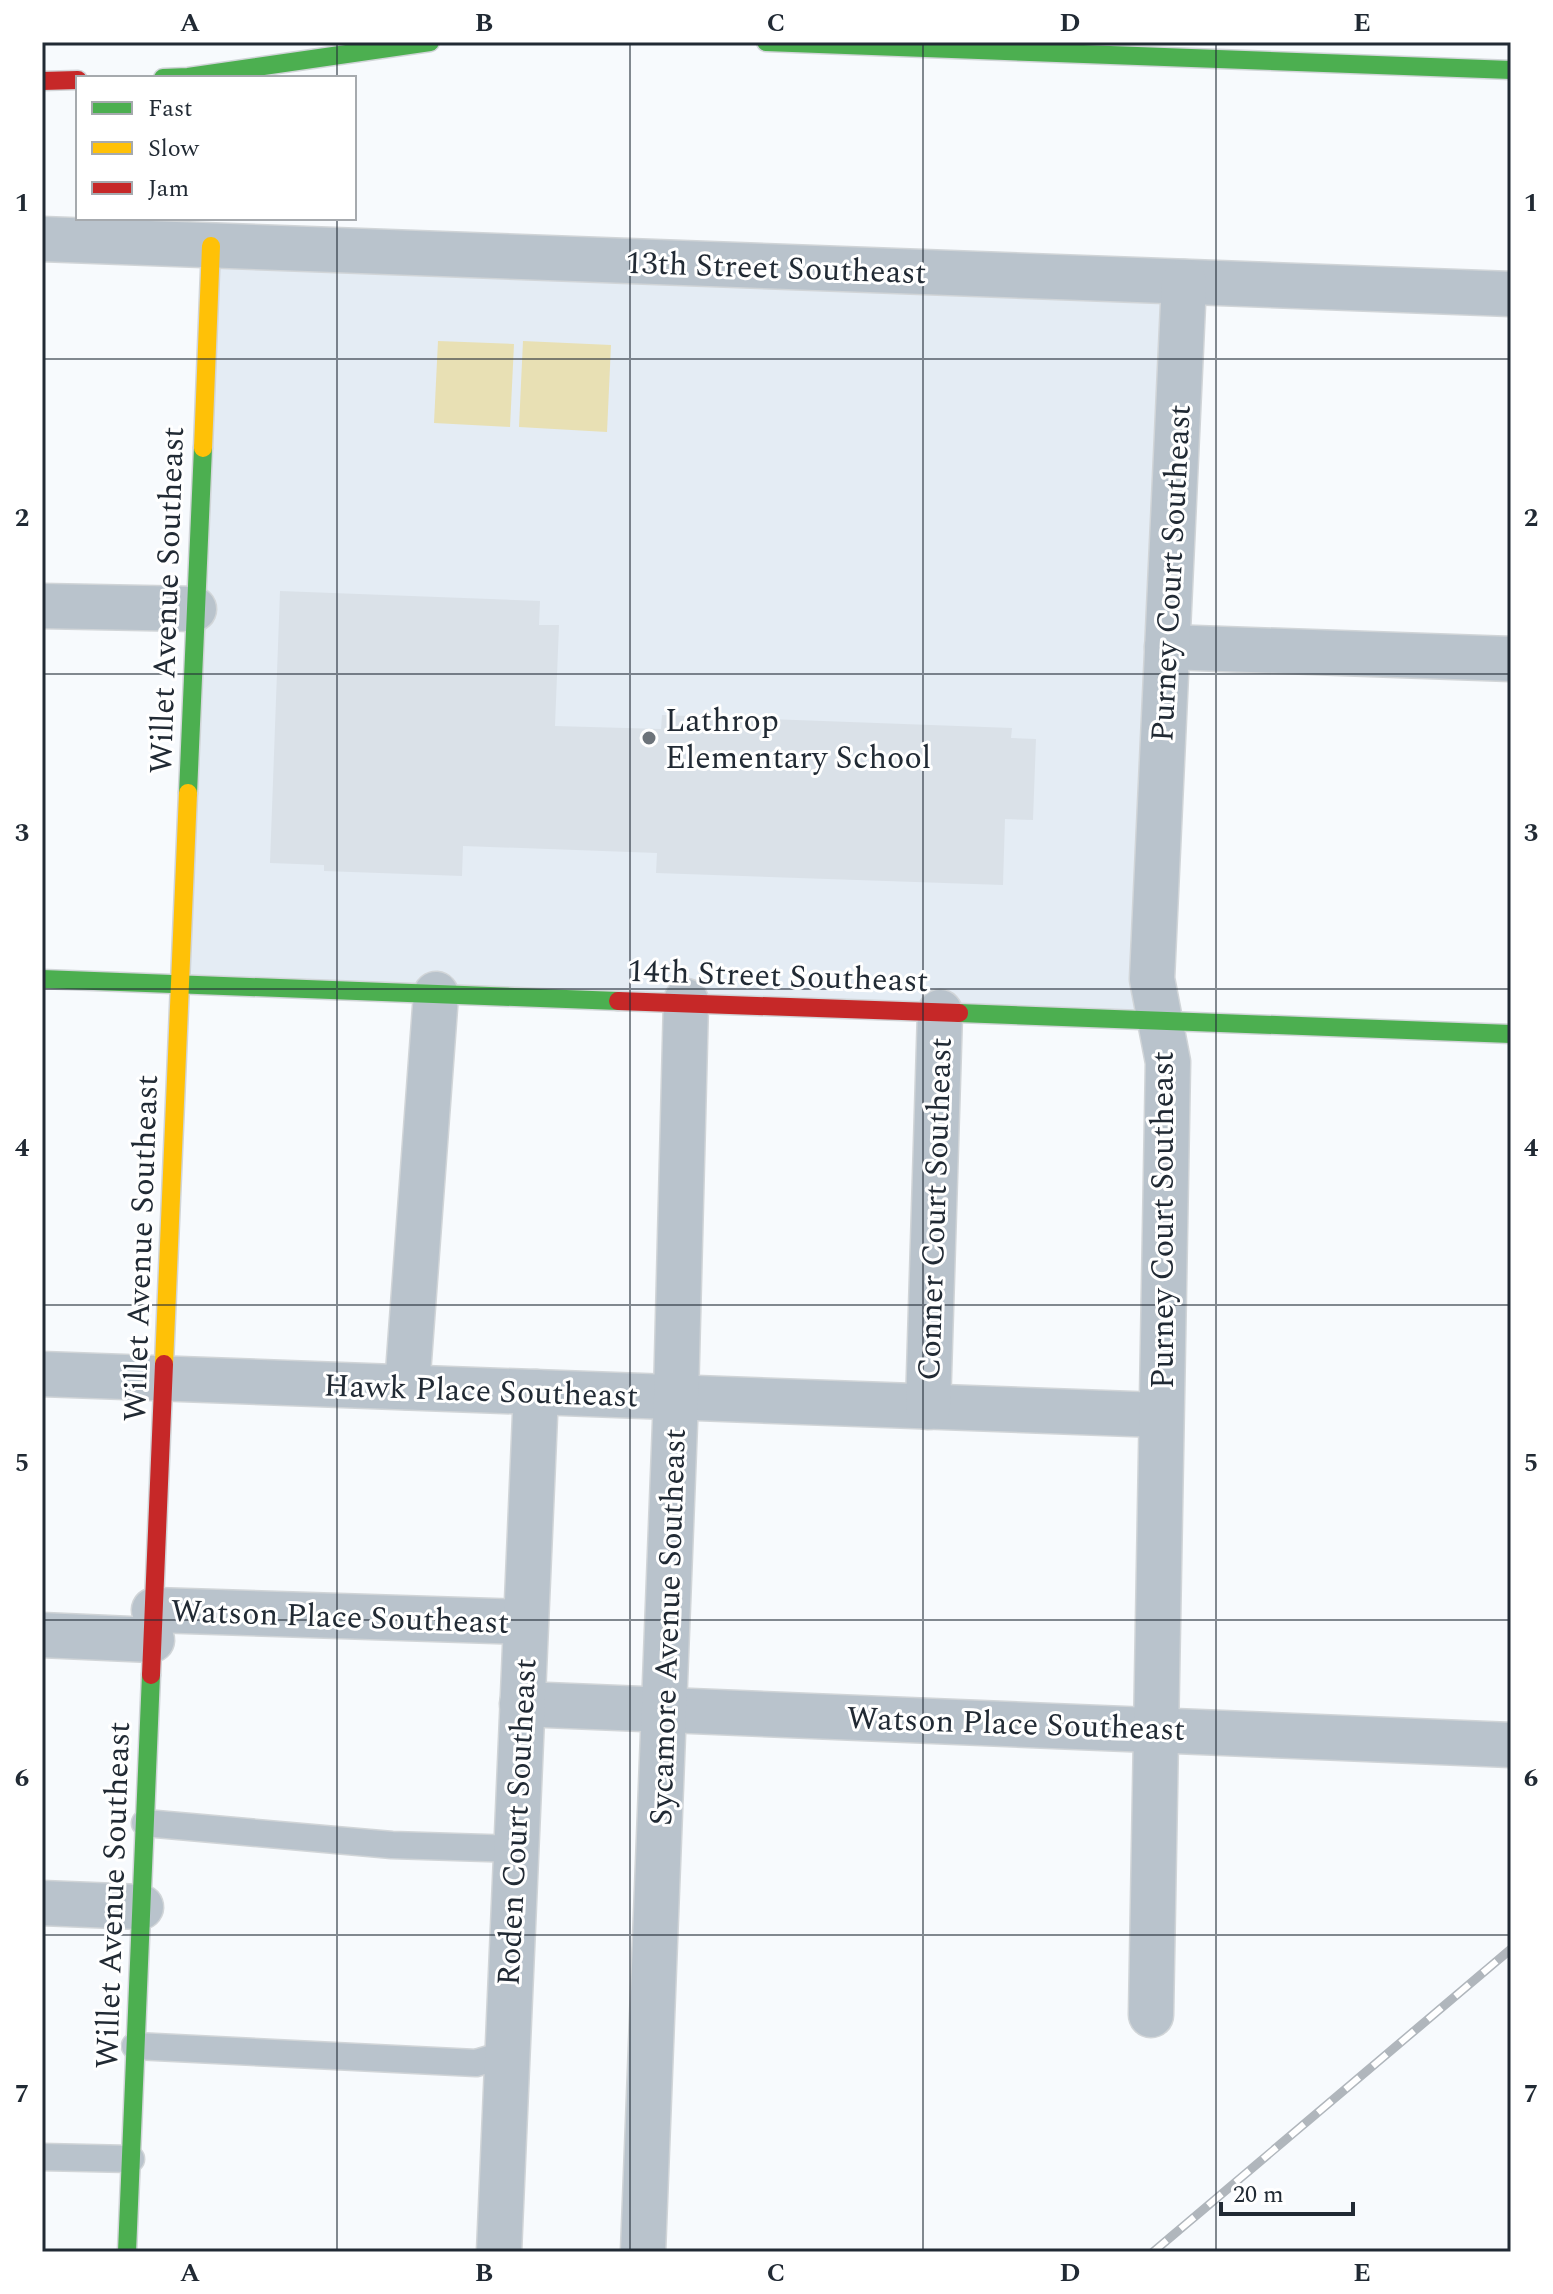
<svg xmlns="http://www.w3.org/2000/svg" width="1553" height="2294" font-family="Spectral,serif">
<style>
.built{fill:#e4ecf4}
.green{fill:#e8e0b4}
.building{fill:#dae1e8}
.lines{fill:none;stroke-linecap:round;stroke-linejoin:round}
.lane-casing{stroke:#d1d5d8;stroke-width:29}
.street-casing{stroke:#d1d5d8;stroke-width:47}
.fast-casing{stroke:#d1d5d8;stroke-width:21}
.slow-casing{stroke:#d1d5d8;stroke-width:21}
.jam-casing{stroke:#d1d5d8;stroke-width:21}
.lane{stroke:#b9c3cc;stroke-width:26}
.street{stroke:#b9c3cc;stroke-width:44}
.fast{stroke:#4caf50;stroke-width:18}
.slow{stroke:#ffc107;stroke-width:18}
.jam{stroke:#c62828;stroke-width:18}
.rail-casing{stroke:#b0b6bc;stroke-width:9}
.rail{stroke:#fff;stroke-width:6;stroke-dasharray:18;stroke-linecap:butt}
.grid{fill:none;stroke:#212a34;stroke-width:2;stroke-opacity:0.55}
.poi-dot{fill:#6c737a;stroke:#fff;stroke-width:3}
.labels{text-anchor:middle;stroke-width:6;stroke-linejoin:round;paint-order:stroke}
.street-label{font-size:32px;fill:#212a34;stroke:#fff}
.poi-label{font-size:32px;fill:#212a34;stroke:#fff;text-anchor:start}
.neatline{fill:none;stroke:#212a34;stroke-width:3}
.grid-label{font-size:26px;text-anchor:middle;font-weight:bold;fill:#212a34}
</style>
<rect width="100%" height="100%" fill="#f7fafd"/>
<!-- built -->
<path class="built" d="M211,246L1184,282L1160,1019L181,985Z"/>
<!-- green -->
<g class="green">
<path d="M438,341L514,344L510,427L434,423Z"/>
<path d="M523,341L611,345L607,432L519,427Z"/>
</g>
<!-- building -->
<path class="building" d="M280,591L540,601L539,625H559L555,726L661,729L662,715L1012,728L1011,738L1036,739L1033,820L1005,819L1003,885L656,873L657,853L463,846L462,876L324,871V865L270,863Z"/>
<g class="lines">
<!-- lane casing -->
<g class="lane-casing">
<g id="lane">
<path d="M145,1823L392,1845L515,1849"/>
<path d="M135,2046L476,2063L493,2058L506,2046"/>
<path d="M42,2157L131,2159"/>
</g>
</g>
<!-- street casing -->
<g class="street-casing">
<g id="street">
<path d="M42,239L1511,294"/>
<path d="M42,606L194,609"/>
<path d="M1167,647L1511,659"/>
<path d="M42,1374L1160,1415"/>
<path d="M407,1387L436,994"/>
<path d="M928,1407L940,1012"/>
<path d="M154,1610L525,1622"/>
<path d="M42,1635L152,1640"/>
<path d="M522,1704L1511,1745"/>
<path d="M42,1903L141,1907"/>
<path d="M1151,2015L1168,1062L1152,979L1184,282"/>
<path d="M499,2252L536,1392"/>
<path d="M643,2252L676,1397L686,1001"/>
</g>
</g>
<!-- fast casing -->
<g class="fast-casing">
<g id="fast">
<path d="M766,42L1511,70"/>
<path d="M163,78L188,77L430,42"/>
<path d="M188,793L203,448"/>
<path d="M42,979L618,1001"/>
<path d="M959,1013L1511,1034"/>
<path d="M127,2252L151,1675"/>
</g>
</g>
<!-- slow casing -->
<g class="slow-casing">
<g id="slow">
<path d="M203,448L211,246"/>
<path d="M164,1364L188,793"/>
</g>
</g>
<!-- jam casing -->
<g class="jam-casing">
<g id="jam">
<path d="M42,81L78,80"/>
<path d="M618,1001L959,1013"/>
<path d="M151,1675L164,1364"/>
</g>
</g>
<!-- lane -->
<use href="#lane" class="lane"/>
<!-- street -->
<use href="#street" class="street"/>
<!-- fast -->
<use href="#fast" class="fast"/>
<!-- slow -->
<use href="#slow" class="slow"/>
<!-- jam -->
<use href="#jam" class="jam"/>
<!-- rail casing -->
<g class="rail-casing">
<path id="rail" d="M1153,2252L1511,1949"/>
</g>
<!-- rail -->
<use href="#rail" class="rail"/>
</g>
<!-- grid -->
<path class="grid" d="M337,42V78M630,42V2252M923,42V2252M1216,42V2252M337,218V2252M42,359H1511M42,674H1511M42,989H1511M42,1305H1511M42,1620H1511M42,1935H1511"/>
<!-- markers -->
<circle class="poi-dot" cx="649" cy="738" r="8"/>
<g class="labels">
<!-- street labels -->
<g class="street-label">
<text transform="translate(776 267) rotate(2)" y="11">13th Street Southeast</text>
<text transform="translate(1170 573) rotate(-87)" y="11">Purney Court Southeast</text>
<text transform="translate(166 600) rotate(-88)" y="11">Willet Avenue Southeast</text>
<text transform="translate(778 975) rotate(2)" y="11">14th Street Southeast</text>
<text transform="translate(934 1209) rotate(-88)" y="11">Conner Court Southeast</text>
<text transform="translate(1162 1220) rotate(-90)" y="11">Purney Court Southeast</text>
<text transform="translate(140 1248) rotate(-88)" y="11">Willet Avenue Southeast</text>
<text transform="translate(481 1390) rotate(2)" y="11">Hawk Place Southeast</text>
<text transform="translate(340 1616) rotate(2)" y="11">Watson Place Southeast</text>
<text transform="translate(667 1627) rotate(-88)" y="11">Sycamore Avenue Southeast</text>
<text transform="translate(1016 1723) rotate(2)" y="11">Watson Place Southeast</text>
<text transform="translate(516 1822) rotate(-87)" y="11">Roden Court Southeast</text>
<text transform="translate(112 1895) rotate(-88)" y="11">Willet Avenue Southeast</text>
</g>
<!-- poi labels -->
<g class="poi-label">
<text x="665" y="731">Lathrop<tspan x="665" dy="37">Elementary School</tspan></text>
</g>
</g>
<!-- border -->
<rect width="1553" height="2294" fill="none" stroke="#ffffff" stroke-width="88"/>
<!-- legend -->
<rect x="76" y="76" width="280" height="144" fill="#ffffff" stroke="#a6aaae" stroke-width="2"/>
<rect x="92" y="102" width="40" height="12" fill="#4caf50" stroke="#a6aaae" stroke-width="2"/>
<text x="148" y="116" font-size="24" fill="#212a34">Fast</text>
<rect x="92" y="142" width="40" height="12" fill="#ffc107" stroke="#a6aaae" stroke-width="2"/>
<text x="148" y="156" font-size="24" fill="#212a34">Slow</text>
<rect x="92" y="182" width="40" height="12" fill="#c62828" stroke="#a6aaae" stroke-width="2"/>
<text x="148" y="196" font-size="24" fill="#212a34">Jam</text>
<!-- scale -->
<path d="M1221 2202v12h132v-12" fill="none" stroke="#212a34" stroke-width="4"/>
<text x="1233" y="2202" font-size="24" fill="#212a34" stroke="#ffffff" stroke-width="6" paint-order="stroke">20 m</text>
<rect x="44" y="44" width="1465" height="2206" class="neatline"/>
<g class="grid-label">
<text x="190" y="31">A</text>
<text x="484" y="31">B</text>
<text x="776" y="31">C</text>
<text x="1070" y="31">D</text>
<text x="1362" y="31">E</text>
<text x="22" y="211">1</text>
<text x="1531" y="211">1</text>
<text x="22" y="526">2</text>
<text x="1531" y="526">2</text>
<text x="22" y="841">3</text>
<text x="1531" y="841">3</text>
<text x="22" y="1156">4</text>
<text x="1531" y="1156">4</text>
<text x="22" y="1471">5</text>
<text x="1531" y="1471">5</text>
<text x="22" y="1786">6</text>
<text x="1531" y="1786">6</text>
<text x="22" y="2102">7</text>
<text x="1531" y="2102">7</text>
<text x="190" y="2281">A</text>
<text x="484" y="2281">B</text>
<text x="776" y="2281">C</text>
<text x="1070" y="2281">D</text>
<text x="1362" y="2281">E</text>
</g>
</svg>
